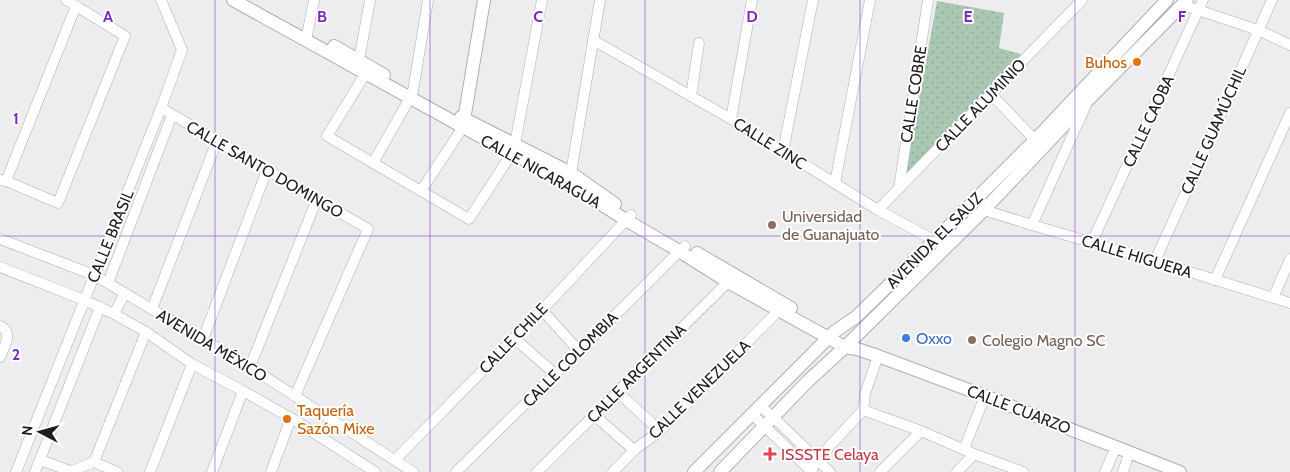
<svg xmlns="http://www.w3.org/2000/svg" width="1290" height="472" font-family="Cabin,sans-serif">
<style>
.park{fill:url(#park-dots)}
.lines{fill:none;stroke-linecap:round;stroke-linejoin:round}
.minor-casing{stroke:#afaeb1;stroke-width:11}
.major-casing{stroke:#afaeb1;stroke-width:14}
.minor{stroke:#fff;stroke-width:10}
.major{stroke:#fff;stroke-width:12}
.grid{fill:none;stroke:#7b2cbf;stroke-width:1;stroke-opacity:0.55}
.food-dot{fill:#e8710a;stroke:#fff;stroke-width:2}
.education-dot{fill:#8d6e63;stroke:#fff;stroke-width:2}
.shop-dot{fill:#3f7fe0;stroke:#fff;stroke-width:2}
.health-dot{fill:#e0444e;stroke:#fff;stroke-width:2}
.labels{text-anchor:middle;stroke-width:4;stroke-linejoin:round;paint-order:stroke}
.food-label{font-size:16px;fill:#c56008;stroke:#fff;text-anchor:end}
.street-label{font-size:16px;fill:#1d1d1e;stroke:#fff}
.education-label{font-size:16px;fill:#785e54;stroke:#fff;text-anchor:start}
.shop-label{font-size:16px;fill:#366cbe;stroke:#fff;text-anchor:start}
.health-label{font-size:16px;fill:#be3a42;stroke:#fff;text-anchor:start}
.grid-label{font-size:16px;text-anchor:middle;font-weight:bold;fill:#7b2cbf;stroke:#fff;stroke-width:4;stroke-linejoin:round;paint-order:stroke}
</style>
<defs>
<pattern id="park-dots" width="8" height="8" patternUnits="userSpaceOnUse" patternTransform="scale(1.25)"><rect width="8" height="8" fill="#aac7b3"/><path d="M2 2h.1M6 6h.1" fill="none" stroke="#92aa9a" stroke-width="1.8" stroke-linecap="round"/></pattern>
</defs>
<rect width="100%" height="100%" fill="#ededf0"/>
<!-- park -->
<path class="park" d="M937,1L1004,13L999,48L1021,54L904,181Z"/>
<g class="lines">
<!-- minor casing -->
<g class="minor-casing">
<g id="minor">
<path d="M1183,5L1258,30L1290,45"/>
<path d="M306,40L314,0"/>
<path d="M593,40L731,119L878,210L939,243"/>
<path d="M357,65L359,60L370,0"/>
<path d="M369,68L327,136L469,219L512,153L515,144L542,0"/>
<path d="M991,94L1035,140"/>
<path d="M691,96L699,43"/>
<path d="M161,108L368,229L295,396"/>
<path d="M731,119L752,0"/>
<path d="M783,151L813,0"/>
<path d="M373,163L410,98L413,91L428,0"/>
<path d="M571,173L600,0"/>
<path d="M0,180L6,181L58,203L125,36L66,0"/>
<path d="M6,181L76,6"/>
<path d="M835,183L870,0"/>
<path d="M899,188L928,0"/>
<path d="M421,191L463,127"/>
<path d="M878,210L1082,0"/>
<path d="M984,210L1032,225L1155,261L1290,303"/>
<path d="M1032,225L1086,105"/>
<path d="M0,239L94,275L250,367L413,472"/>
<path d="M1092,242L1203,0"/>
<path d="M1155,261L1272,0"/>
<path d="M0,267L84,300L114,314L146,332L192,364L243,391L291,418L375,472"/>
<path d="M1215,280L1290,113"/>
<path d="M108,283L172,115"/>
<path d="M1273,298L1290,259"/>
<path d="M152,309L217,141"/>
<path d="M542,310L579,351"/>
<path d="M114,314L125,293"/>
<path d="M0,326C14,332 4,347 0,357"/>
<path d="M514,338L555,374"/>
<path d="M203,339L267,170"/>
<path d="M250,367L317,199"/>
<path d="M618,392L660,431"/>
<path d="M760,406L773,417L830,472"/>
<path d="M863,410L921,431L974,454L1023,472"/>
<path d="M752,414L812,472"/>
<path d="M594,415L634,450"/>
<path d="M964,449L985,396"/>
<path d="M40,460L73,472"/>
<path d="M395,460L542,310L631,215"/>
<path d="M94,462L146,332"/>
<path d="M72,471L94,462L117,472"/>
<path d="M811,471L817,460L863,410L865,394L878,356"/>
<path d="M16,472L161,108L182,50L161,0"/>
<path d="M35,472L100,307"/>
<path d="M150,472L192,364"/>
<path d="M212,472L243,391"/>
<path d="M271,472L291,418"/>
<path d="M456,472L685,246"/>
<path d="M537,472L733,277"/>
<path d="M613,472L634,450L660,431L778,311L783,304"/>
<path d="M880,472L921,431"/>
<path d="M957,472L974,454"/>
<path d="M1105,472L1116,447"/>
<path d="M1123,472L1129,453"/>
</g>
</g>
<!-- major casing -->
<g class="major-casing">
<g id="major">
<path d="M233,0L463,127L568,183L626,220L679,251L728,282L845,347L857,349L878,356L985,396L1180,472"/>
<path d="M334,46L384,75"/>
<path d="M461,117L571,173L615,204"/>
<path d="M463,126L484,0"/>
<path d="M697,253L791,308"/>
<path d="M694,472L834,332L856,317L935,240L1035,140L1167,0"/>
<path d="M720,472L808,381L845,347L984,210L1089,99L1187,0"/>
</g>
</g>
<!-- minor -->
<use href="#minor" class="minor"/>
<!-- major -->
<use href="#major" class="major"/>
</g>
<!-- grid -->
<path class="grid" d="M215,0V472M430,0V472M645,0V472M860,0V472M1075,0V472M0,236H1290"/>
<!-- markers -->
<g class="food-dot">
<circle cx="1137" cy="62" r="5"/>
<circle cx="287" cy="419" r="5"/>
</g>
<g class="education-dot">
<circle cx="772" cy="225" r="5"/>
<circle cx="972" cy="340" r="5"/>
</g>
<circle class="shop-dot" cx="906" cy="338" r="5"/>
<path class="health-dot" d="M767.5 446.5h5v5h5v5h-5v5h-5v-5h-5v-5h5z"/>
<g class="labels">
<!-- food labels -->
<g class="food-label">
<text x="1127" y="68">Buhos</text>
<text x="297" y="416" text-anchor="start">Taquería<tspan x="297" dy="18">Sazón Mixe</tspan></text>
</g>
<!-- street labels -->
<g class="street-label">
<text transform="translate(913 94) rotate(-81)" y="6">CALLE COBRE</text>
<text transform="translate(980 105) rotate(-46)" y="6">CALLE ALUMINIO</text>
<text transform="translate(1148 121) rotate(-65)" y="6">CALLE CAOBA</text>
<text transform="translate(1213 130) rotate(-66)" y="6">CALLE GUAMÚCHIL</text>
<text transform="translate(770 143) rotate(32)" y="6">CALLE ZINC</text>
<text transform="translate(265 169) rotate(30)" y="6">CALLE SANTO DOMINGO</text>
<text transform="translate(541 171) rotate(29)" y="6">CALLE NICARAGUA</text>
<text transform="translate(110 236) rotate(-68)" y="6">CALLE BRASIL</text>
<text transform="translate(934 240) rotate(-45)" y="6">AVENIDA EL SAUZ</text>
<text transform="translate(1137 256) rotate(17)" y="6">CALLE HIGUERA</text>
<text transform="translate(513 338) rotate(-46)" y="6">CALLE CHILE</text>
<text transform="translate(212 345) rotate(31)" y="6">AVENIDA MÉXICO</text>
<text transform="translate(570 359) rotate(-45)" y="6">CALLE COLOMBIA</text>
<text transform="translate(636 373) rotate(-45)" y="6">CALLE ARGENTINA</text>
<text transform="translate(699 389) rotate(-44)" y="6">CALLE VENEZUELA</text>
<text transform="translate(1019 409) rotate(21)" y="6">CALLE CUARZO</text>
</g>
<!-- education labels -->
<g class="education-label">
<text x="782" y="222">Universidad<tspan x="782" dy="18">de Guanajuato</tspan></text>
<text x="982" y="346">Colegio Magno SC</text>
</g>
<!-- shop labels -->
<g class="shop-label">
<text x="916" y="344">Oxxo</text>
</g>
<!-- health labels -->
<g class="health-label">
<text x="781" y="460">ISSSTE Celaya</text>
</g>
</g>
<g class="grid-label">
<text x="108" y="22">A</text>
<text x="322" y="22">B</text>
<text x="538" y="22">C</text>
<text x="752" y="22">D</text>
<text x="968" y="22">E</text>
<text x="1182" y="22">F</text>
<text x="16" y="124">1</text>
<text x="16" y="360">2</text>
</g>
<!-- north arrow -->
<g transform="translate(40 432) rotate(276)" stroke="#ffffff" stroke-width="4" paint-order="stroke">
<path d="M0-4L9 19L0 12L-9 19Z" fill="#1d1d1e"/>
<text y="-8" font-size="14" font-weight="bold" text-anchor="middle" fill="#1d1d1e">N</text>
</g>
</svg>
